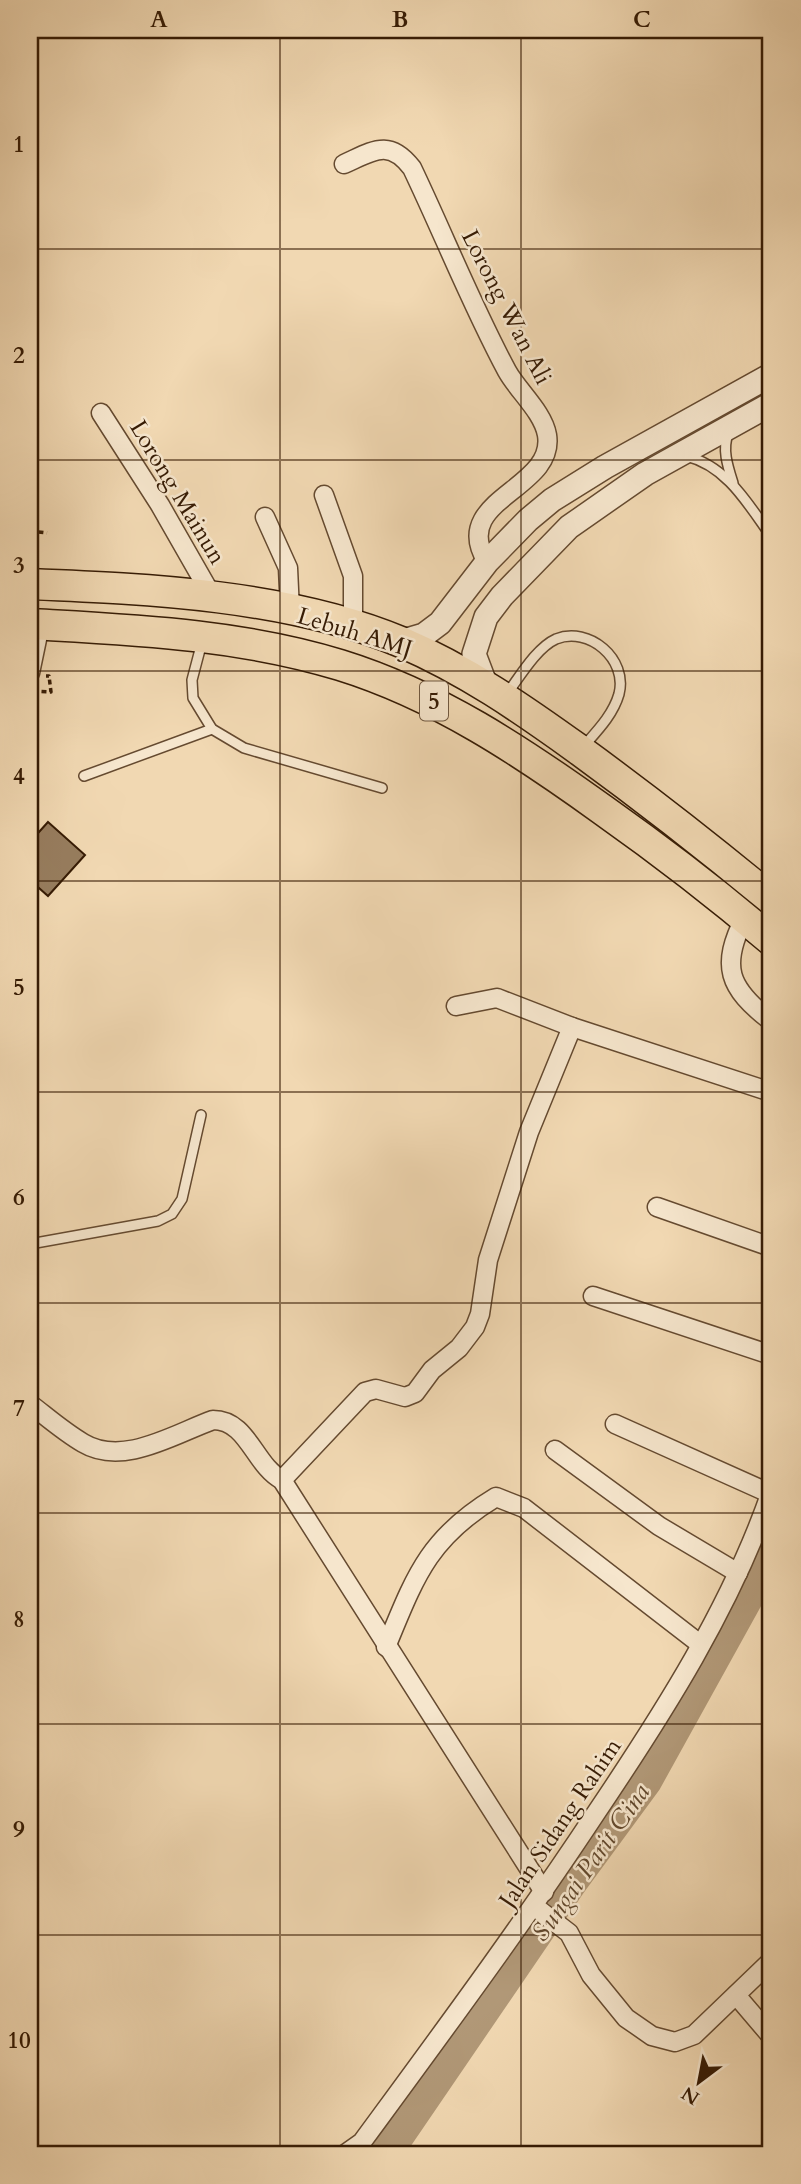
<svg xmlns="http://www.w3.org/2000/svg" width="801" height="2184" font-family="Cardo,serif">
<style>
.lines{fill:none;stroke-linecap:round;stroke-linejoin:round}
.river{stroke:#b19877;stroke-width:32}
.building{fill:#977d5e;stroke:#361b04;stroke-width:2}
.service-casing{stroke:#654a30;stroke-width:12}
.minor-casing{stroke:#654a30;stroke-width:21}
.tertiary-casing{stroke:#654a30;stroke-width:26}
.trunk-casing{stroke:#361b04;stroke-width:33}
.path{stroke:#361b04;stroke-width:3.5;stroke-dasharray:5 3.5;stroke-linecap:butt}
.service{stroke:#f6e6cd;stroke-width:9}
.minor{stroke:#f6e6cd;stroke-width:18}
.tertiary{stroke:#f6e6cd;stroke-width:23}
.trunk{stroke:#f1d8b2;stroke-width:30}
.grid{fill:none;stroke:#361b04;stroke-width:2;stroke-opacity:0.55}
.labels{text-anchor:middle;stroke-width:5;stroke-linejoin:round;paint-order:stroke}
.shield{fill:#f6e6cd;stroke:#705840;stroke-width:2}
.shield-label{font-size:23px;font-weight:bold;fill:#361b04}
.street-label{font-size:24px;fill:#361b04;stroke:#f6e6cd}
.water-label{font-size:26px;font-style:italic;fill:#61472c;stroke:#f6e6cd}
.neatline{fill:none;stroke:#361b04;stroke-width:2.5}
.grid-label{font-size:23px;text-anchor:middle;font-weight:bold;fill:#361b04}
</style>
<rect width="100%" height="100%" fill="#f1d8b2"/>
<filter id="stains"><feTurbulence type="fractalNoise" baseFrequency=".00286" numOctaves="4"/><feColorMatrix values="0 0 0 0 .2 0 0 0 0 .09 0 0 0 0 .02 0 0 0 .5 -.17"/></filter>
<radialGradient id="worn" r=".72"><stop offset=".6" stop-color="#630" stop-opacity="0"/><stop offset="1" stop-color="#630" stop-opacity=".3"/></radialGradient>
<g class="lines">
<!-- river -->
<path class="river" d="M386,2154L571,1883L646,1781L771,1555"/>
</g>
<!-- building -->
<path class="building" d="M48,822L85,855L48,896L30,880V842Z"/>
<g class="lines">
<!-- service casing -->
<g class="service-casing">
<g id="service">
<path d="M728,434C722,450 728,467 733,483"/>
<path d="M686,456C727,466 748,504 771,536"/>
<path d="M202,642L192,680L193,698L212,729L244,748L382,788"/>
<path d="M506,695C519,678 536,648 556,639C589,626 628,659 619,694C613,715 597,731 583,747"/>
<path d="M84,776L212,729"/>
<path d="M30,1244L158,1221L172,1214L182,1199L201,1115"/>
</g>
</g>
<!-- minor casing -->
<g class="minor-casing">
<g id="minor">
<path d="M344,164C373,151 389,138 412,168C444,235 472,306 507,371C518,391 543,412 547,435C556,490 448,499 487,562"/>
<path d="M101,413L160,505L212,596"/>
<path d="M324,495L353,576V626"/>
<path d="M265,517L288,568L290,611"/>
<path d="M30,673L40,625"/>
<path d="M745,917C720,966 728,988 771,1021"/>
<path d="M456,1006L497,998L572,1027L771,1092"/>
<path d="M657,1207L771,1247"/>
<path d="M593,1296L771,1355"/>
<path d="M30,1404C47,1417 64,1432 83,1443C123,1467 174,1434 213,1420C248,1420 254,1465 282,1480L544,1892"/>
<path d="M615,1424L771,1494"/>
<path d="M555,1450L659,1526L738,1573"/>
<path d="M282,1480L365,1392L376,1389L405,1397L415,1393L432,1370L459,1348L475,1327L480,1314L488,1260L529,1132L572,1027"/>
<path d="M386,1647C415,1577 428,1538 496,1497L524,1508L700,1644"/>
<path d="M534,1906L569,1933L591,1975L626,2018L652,2036L675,2042L694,2035L771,1961"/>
<path d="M736,1995L771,2036"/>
<path d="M345,2154L362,2142C442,2033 522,1925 596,1813C664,1712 731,1607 771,1492"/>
</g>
</g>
<!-- tertiary casing -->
<g class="tertiary-casing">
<g id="tertiary">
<path d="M400,642L424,635L440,623L487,562L528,520L552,500L605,467L771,375"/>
<path d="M485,683L474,654L486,617L502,596L569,527L645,474L771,404"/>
</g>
</g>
<!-- trunk casing -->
<g class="trunk-casing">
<g id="trunk">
<path d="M30,584C149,589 289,595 401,642C466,670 521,708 578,749C644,797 708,847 771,899"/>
<path d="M30,624C134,630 239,634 340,665C437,695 521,751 603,810C661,851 717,894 771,940"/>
</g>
</g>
<!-- path -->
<g class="path">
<path d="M30,531L47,533"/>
<path d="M33,691L51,692L49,676H46"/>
</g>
<!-- service -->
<use href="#service" class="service"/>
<!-- minor -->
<use href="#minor" class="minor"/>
<!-- tertiary -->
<use href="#tertiary" class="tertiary"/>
<!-- trunk -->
<use href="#trunk" class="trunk"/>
</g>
<!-- grid -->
<path class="grid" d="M280,30V2154M521,30V2154M30,249H771M30,460H771M30,671H771M30,881H771M30,1092H771M30,1303H771M30,1513H771M30,1724H771M30,1935H771"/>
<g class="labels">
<!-- shield labels -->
<rect class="shield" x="420" y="681.5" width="28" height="39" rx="5"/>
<g class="shield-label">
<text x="434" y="709">5</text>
</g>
<!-- street labels -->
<g class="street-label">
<text transform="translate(507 307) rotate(63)" y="8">Lorong Wan Ali</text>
<text transform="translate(178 492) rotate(59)" y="8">Lorong Mainun</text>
<text transform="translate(355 632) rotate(17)" y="8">Lebuh AMJ</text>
<text transform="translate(560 1823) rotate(-56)" y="8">Jalan Sidang Rahim</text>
</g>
<!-- water labels -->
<g class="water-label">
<text transform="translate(590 1862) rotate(-55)" y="9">Sungai Parit Cina</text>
</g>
</g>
<!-- margin -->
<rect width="801" height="2184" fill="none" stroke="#f1d8b2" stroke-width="77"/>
<!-- north arrow -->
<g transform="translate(699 2082) rotate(212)" stroke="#f6e6cd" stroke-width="5" paint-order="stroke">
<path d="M0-5L12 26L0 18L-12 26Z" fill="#361b04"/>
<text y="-10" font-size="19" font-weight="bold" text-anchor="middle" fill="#361b04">N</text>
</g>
<rect x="38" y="38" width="724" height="2108" class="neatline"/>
<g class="grid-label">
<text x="159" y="27">A</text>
<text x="400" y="27">B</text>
<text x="642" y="27">C</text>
<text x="19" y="152">1</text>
<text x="19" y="363">2</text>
<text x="19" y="573">3</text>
<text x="19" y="784">4</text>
<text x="19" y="995">5</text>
<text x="19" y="1205">6</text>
<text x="19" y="1416">7</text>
<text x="19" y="1627">8</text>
<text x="19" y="1837">9</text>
<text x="19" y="2048">10</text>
</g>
<rect width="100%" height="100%" filter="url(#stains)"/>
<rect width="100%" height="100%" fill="url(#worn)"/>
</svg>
